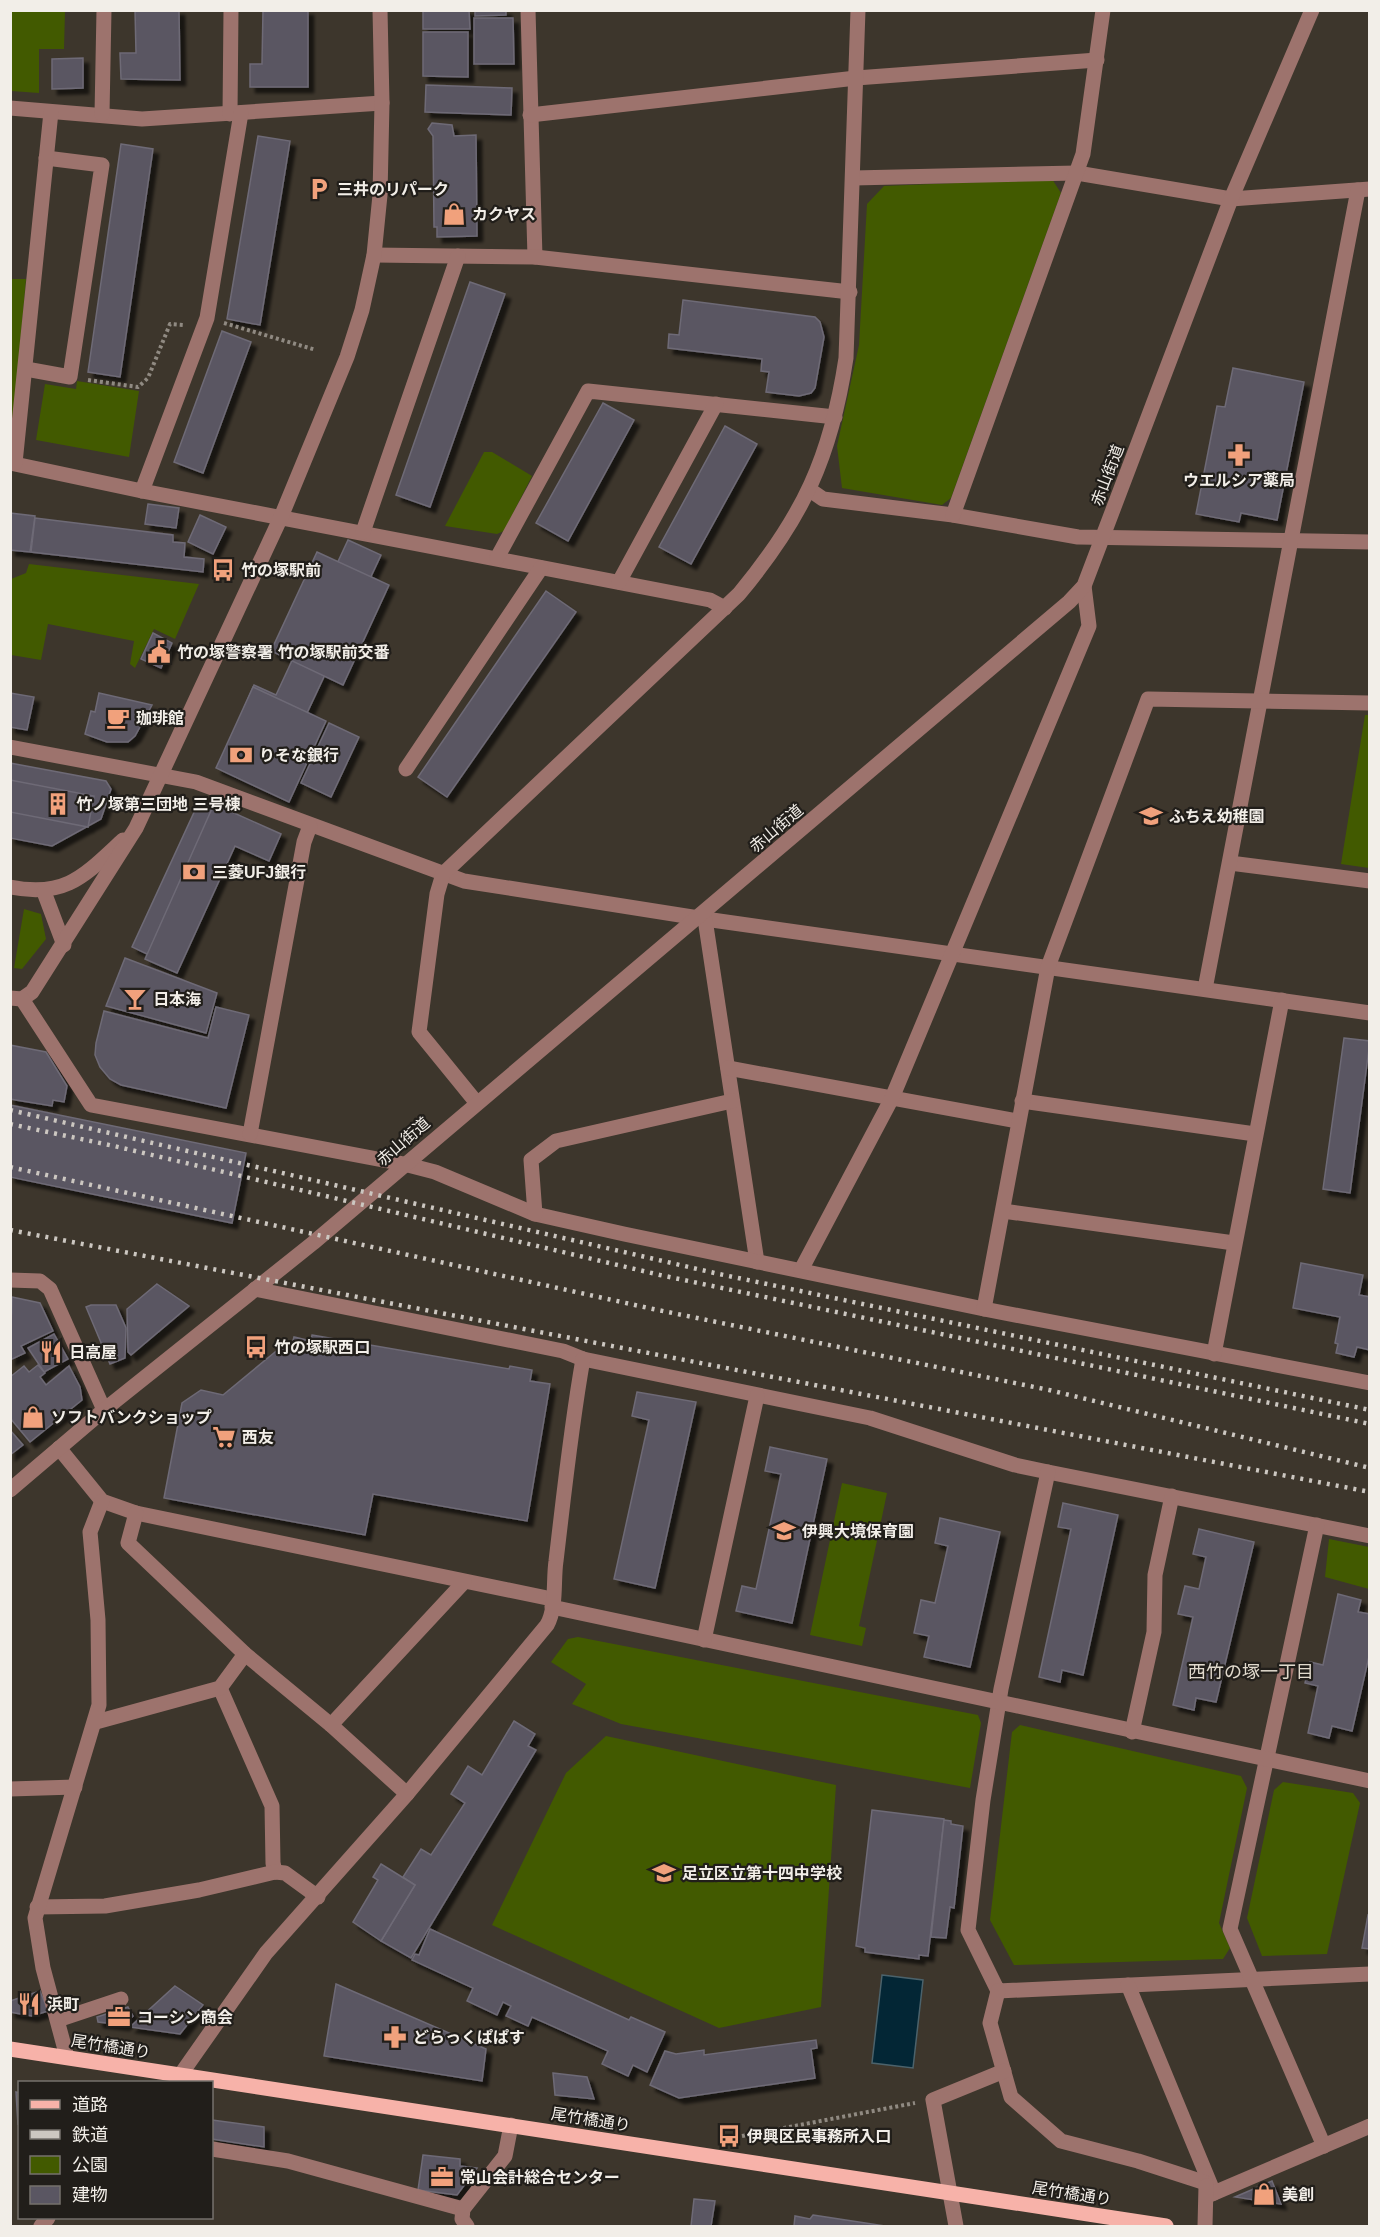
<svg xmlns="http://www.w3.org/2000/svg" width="1380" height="2237" font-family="Helvetica,'Noto Sans JP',sans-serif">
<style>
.green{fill:#425a00}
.water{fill:#032635;stroke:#4b626b;stroke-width:1.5}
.building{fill:#5a5662;stroke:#6e6a76;stroke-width:1.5;filter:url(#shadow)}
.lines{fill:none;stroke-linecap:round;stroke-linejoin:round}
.path{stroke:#908a82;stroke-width:4;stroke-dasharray:3 3;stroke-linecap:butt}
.minor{stroke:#9d736d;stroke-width:15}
.major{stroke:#f7b2a9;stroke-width:15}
.rail{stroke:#ccc7c1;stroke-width:4.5;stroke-dasharray:3 6;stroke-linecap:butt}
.labels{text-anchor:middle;stroke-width:4.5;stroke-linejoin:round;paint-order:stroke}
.poi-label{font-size:16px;font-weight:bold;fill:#f2eee8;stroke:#211e1a;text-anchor:start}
.street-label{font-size:16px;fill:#f2eee8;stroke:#211e1a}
.neighbourhood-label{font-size:18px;fill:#e0d9cc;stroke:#211e1a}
</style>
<defs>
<filter id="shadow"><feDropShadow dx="5.5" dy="5.5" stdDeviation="1.5" flood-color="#0009"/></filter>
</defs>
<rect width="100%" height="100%" fill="#3d362c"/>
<!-- green -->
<g class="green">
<path d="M10,11H65L64,49H39V93L11,91Z"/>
<path d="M1052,179L1061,193L951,498L942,505L842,488L837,446L859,345L867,204L884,186Z"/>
<path d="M11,279H26L11,446Z"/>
<path d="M77,381L139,391L129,457L36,440L45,384L76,389Z"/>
<path d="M484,452H492L532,476L504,531L497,534L445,526Z"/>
<path d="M29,564L199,584L175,639L154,629L135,668L130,664L134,641L48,624L41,660L11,655V579L26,573Z"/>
<path d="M1365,715H1370L1369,868L1341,864Z"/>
<path d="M24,909L41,914L46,939L22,969L14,968Z"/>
<path d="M842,1483L887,1493L859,1626L866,1628L862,1646L810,1635Z"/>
<path d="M1329,1539L1369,1547V1589L1325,1577Z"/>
<path d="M578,1637L978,1715L981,1723L970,1788L621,1724L572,1704L586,1684L551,1662L568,1639Z"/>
<path d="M1020,1725L1241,1776L1247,1788L1219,1923L1230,1948L1223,1959L1014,1965L990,1920L1012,1732Z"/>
<path d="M606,1736L836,1785L821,2007L719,2028L492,1925L566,1773Z"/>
<path d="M1283,1782L1353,1793L1360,1803L1327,1954L1262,1956L1247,1918L1274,1790Z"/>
</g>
<!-- water -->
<path class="water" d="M882,1975L923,1980L913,2068L872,2063Z"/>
<!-- building -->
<g class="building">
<path d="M135,10H179L180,80L121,79L120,53H136Z"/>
<path d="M263,10H308V87H250V64H262Z"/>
<path d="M423,10H469L470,29H423Z"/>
<path d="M475,10H506V15L475,16Z"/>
<path d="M474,18H513L514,64H474Z"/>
<path d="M423,32H468V77L423,76Z"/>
<path d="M83,58V88L52,89V59Z"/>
<path d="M426,85L512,88L511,115L425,112Z"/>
<path d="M432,123L452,125L454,136L476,135L477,236L437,237V227H434L433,136L428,129Z"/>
<path d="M258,136L290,141L260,325L227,319Z"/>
<path d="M121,144L153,149L120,377L88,372Z"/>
<path d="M470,282L505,294L430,507L396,495Z"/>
<path d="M683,300L815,317L820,322L824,337L815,388L811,393L799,396L766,392L769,372L761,371L762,359L668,348L669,334L679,335Z"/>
<path d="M222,331L251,342L203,473L174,462Z"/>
<path d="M1233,368L1304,382L1277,520L1241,513L1239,522L1196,514L1217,406L1225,407Z"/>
<path d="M603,403L634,420L568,541L536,523Z"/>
<path d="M725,426L757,444L691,564L659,547Z"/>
<path d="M148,504L179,508L176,528L145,524Z"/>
<path d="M10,513L35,516L30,552L10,550Z"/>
<path d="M200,515L226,527L213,554L188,542Z"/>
<path d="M35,518L173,535V542L185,543L184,557L204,559L203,572L31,552Z"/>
<path d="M348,540L381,555L270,792L236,776L264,717L244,708L254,685L276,695Z"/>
<path d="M317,552L389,585L343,685L271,651Z"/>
<path d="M546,591L576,612L447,797L418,777Z"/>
<path d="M153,633L172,643L161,668L141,659Z"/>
<path d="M253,687L326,721L289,802L216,768Z"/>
<path d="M10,693L34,697L27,730L10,727Z"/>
<path d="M99,693L152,705L135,736L128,742H107L85,734L91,711L95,712Z"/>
<path d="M329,723L359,737L331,797L301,783Z"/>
<path d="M10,763L106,781L111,789L101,819L52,846L10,838Z"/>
<path d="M10,780L94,796L88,827L10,812Z"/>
<path d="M211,802L233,813L164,962L132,947L197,806Z"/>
<path d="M214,804L281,834L269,861L235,846L177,973L145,959Z"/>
<path d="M125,958L217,993L206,1033L106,1006Z"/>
<path d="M216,1007L249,1015L226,1108L121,1085L110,1079L100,1067L95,1055L96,1043L104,1011L208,1038Z"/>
<path d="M1344,1038L1370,1041L1350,1193L1323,1189Z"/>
<path d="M10,1045L46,1052L67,1086L64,1102L53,1100L52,1106L10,1099Z"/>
<path d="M10,1105L246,1153L232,1223L10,1177Z"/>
<path d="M1301,1263L1363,1275L1359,1295L1370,1297V1350L1357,1347L1354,1357L1336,1353L1338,1344L1335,1343L1340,1317L1293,1308Z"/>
<path d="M157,1284L189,1306L131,1355L128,1352L127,1309Z"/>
<path d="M12,1297L40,1303L53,1331L21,1346L25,1353L10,1360Z"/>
<path d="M91,1305H116L126,1328L125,1358L110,1364L86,1307Z"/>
<path d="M54,1334L68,1359L44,1372L28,1348Z"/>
<path d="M312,1335L509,1369L510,1366L532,1370L530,1381L550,1384L527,1521L373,1494L365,1535L164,1498L182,1403L201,1390L223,1395L286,1343L292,1344L294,1337L311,1341Z"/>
<path d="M38,1365L45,1373L40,1377L46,1385L69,1366L80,1387L82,1400L30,1442L10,1418V1377L24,1366L29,1372Z"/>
<path d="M637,1392L696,1402L655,1588L614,1579L649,1420L632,1416Z"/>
<path d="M10,1430L23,1445L10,1455Z"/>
<path d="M770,1447L827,1459L792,1623L736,1611L742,1586L756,1589L781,1474L765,1471Z"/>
<path d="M1063,1503L1118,1515L1083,1675L1062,1670L1060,1682L1039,1677L1071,1529L1058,1527Z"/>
<path d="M940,1518L1000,1532L970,1667L924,1657L929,1636L914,1633L921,1600L935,1603L948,1546L935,1543Z"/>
<path d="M1199,1529L1254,1542L1216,1702L1196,1698L1194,1710L1173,1705L1193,1617L1178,1614L1185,1586L1199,1589L1206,1557L1193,1554Z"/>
<path d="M1338,1594L1361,1600L1358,1612L1370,1614V1652L1352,1731L1332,1726L1329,1738L1308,1733L1318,1686L1305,1683L1310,1662L1323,1665Z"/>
<path d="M514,1721L535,1734L528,1746L536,1750L411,1958L381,1941L415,1885L403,1877L421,1849L431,1855L465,1803L451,1794L468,1766L482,1775Z"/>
<path d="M872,1810L944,1819L928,1956L919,1955V1959L865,1952V1948L856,1946Z"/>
<path d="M944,1820L951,1821V1824L963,1826L954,1908L950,1907L946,1938L931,1937Z"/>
<path d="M381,1864L415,1885L381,1941L353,1922L378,1880L373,1877Z"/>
<path d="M1368,1915L1370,1916V1949L1362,1948Z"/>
<path d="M430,1929L629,2020L631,2017L665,2032L647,2072L633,2065L628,2076L602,2064L608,2051L532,2017L528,2026L506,2016L511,2006L503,2002L497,2015L467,2001L473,1988L412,1960L415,1954L419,1955Z"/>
<path d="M336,1984L486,2049L482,2081L324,2056Z"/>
<path d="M175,1986L203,2005L180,2034L130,2027Z"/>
<path d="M40,1991L48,2011L32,2016L10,2012V2001Z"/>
<path d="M128,2007L133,2016L124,2025L98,2022L97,2017Z"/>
<path d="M816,2040L817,2048L811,2049L815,2078L679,2098L650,2085L665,2051L676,2054L704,2050V2055Z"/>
<path d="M553,2073L587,2077L594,2099L555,2095Z"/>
<path d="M16,2092L20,2093L18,2125Z"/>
<path d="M212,2120L264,2127V2147L212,2139Z"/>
<path d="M423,2155L460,2159V2166L477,2168L457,2195L418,2190Z"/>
<path d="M1272,2181L1281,2204L1235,2197Z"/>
<path d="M694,2199L715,2201L711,2226H691Z"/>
<path d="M813,2215L885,2226H794L795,2216L810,2219Z"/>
</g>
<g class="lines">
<!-- path -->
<g class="path">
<path d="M224,323L316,350"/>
<path d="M88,380L138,387L148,378L170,324L184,325"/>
<path d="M742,2136L915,2103"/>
</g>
<!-- minor -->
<g class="minor">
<path d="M528,10L535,257"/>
<path d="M10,108L142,119L382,103"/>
<path d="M102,114L104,10"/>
<path d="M230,114L231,10"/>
<path d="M530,115L856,78L1097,60"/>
<path d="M853,178L1077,173L1231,199L1370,189"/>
<path d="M374,255L535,257L850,292"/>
<path d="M26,369L70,377L102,165L46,158"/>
<path d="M10,463L142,491L710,600L725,608"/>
<path d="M15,463L51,112"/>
<path d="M810,490L823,499L953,515L1078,537L1370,542"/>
<path d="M142,491L207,318L241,113"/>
<path d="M953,515L1083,154L1103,10"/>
<path d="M363,532L458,256"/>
<path d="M497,558L588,391L835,417"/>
<path d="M619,582L716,404"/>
<path d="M10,747L196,782L464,881L705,919L1370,1013"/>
<path d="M406,769L541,568"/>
<path d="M1230,863L1370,881"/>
<path d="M10,887C66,898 84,876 123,840"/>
<path d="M44,892L64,945"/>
<path d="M705,919L757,1262"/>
<path d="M1205,989L1358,190"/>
<path d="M10,998L22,999L32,992L136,828L281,517L347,357L362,310L374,255L380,195L382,103L380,10"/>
<path d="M22,999L91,1105L404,1164L435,1172L535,1214L624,1234L984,1309L1370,1383"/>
<path d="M728,1068L1018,1121"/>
<path d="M1022,1101L1255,1134"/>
<path d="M476,1102L419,1032L437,894L443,874L739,594C803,517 831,457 846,358L858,10"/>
<path d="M250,1134L304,842L310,826"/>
<path d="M1003,1211L1234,1243"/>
<path d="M535,1214L531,1160L556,1141L732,1101"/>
<path d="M801,1270L892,1098L1089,626L1084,586"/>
<path d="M10,1280L40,1281L50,1289L104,1410"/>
<path d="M255,1289L563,1351L583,1359L870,1418L1015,1465L1048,1472L1370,1536"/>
<path d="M984,1309L1048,967L1148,699L1370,703"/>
<path d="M1214,1354L1282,1000"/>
<path d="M59,1448L102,1501L136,1513L552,1599"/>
<path d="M1048,1472L1001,1689L983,1800L968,1930L998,1991L1370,1974"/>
<path d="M10,1490L104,1410L313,1243L1069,602L1084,586L1231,199L1312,10"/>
<path d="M136,1513L128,1543L245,1654L331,1725L407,1794"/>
<path d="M1317,1525L1230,1929L1324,2146"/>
<path d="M552,1607L1370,1781"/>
<path d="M704,1640L757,1396"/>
<path d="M220,1688L272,1806L273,1863L275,1872"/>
<path d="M96,1722L220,1688L245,1654"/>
<path d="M331,1725L464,1582"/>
<path d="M1132,1732L1154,1632L1155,1575L1172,1496"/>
<path d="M10,1789L75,1787"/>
<path d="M37,1907L105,1906L199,1890L275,1872L285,1873L318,1897"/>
<path d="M1128,1985L1214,2193"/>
<path d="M998,1991L990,2023L1011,2097L1061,2141L1138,2161L1206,2183"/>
<path d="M58,2020L121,1999"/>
<path d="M67,2057L43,1968L35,1918L99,1705L98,1620L90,1532L102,1501"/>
<path d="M181,2074L266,1953L407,1794L547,1625C557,1607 553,1581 556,1561C564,1494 571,1426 583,1359"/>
<path d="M212,2149L288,2161L463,2209"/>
<path d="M1207,2196L1370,2126"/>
<path d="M41,2226L48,2218"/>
<path d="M467,2226L462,2219L463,2209L505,2156L511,2125"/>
<path d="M956,2226L933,2100L1004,2071"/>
<path d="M1205,2226L1206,2186"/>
</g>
<!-- major -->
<path class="major" d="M10,2049L1166,2226"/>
<!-- rail -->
<g class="rail">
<path d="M10,1110L719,1274L1370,1410"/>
<path d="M10,1124L114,1146L660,1275L1370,1424"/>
<path d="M10,1167L653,1309L1049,1390L1370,1468"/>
<path d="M10,1230L1370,1492"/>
</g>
</g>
<!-- icons -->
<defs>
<g id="parking-bare" transform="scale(1.8)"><path d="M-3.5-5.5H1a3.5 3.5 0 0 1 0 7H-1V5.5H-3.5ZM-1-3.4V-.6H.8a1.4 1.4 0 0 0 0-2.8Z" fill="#f1a17c" stroke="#211e1a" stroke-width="2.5" paint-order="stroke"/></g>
<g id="shop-bare" transform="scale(1.8)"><path d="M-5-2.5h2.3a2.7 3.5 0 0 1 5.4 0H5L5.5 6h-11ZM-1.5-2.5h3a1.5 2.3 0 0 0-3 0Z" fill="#f1a17c" stroke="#211e1a" stroke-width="2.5" paint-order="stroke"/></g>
<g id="pharmacy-bare" transform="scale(1.8)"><path d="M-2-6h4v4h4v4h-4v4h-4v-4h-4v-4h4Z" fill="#f1a17c" stroke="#211e1a" stroke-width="2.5" paint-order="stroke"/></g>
<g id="bus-bare" transform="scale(1.8)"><path d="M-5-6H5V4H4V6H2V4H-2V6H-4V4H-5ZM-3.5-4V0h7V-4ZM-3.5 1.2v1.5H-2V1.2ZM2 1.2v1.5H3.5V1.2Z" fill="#f1a17c" stroke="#211e1a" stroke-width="2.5" paint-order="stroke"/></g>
<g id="civic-bare" transform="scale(1.8)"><path d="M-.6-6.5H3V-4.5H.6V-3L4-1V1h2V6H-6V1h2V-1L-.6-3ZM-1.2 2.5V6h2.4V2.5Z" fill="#f1a17c" stroke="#211e1a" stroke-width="2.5" paint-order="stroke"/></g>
<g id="cafe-bare" transform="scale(1.8)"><path d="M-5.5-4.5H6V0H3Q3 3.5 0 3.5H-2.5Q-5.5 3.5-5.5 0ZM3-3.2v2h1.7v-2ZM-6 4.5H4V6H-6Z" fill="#f1a17c" stroke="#211e1a" stroke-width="2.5" paint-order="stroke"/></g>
<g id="bank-bare" transform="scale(1.8)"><path d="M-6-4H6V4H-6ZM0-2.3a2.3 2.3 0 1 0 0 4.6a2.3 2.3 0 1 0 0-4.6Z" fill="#f1a17c" stroke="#211e1a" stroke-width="2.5" paint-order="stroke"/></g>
<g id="building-bare" transform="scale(1.8)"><path d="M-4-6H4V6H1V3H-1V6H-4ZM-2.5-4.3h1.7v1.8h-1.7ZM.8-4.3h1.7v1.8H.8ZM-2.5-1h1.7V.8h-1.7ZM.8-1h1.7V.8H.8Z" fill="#f1a17c" stroke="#211e1a" stroke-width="2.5" paint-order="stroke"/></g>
<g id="school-bare" transform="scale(1.8)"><path d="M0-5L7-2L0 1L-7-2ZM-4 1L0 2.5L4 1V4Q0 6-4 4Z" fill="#f1a17c" stroke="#211e1a" stroke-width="2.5" paint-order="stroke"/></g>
<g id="bar-bare" transform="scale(1.8)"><path d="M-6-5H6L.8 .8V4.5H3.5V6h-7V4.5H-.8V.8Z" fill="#f1a17c" stroke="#211e1a" stroke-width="2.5" paint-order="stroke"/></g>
<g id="restaurant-bare" transform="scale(1.8)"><path d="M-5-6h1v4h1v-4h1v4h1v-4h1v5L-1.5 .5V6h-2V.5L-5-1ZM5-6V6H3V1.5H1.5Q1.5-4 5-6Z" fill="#f1a17c" stroke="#211e1a" stroke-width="2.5" paint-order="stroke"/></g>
<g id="supermarket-bare" transform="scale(1.8)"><path d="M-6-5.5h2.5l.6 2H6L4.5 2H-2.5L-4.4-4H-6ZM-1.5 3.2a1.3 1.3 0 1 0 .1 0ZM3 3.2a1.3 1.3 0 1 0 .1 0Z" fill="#f1a17c" stroke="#211e1a" stroke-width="2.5" paint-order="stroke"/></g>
<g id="office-bare" transform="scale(1.8)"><path d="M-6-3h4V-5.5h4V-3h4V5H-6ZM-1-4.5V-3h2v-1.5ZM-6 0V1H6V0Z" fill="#f1a17c" stroke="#211e1a" stroke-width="2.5" paint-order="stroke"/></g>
</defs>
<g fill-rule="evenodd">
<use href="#parking-bare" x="319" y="189"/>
<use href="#shop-bare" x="454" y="214"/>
<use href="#pharmacy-bare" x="1239" y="455"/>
<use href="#bus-bare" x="223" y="570"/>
<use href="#civic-bare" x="159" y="652"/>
<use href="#cafe-bare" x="118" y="718"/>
<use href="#bank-bare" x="241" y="755"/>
<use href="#building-bare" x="58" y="804"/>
<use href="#school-bare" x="1151" y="816"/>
<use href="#bank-bare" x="194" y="872"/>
<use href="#bar-bare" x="135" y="999"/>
<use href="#bus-bare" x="256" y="1347"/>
<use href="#restaurant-bare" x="51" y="1352"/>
<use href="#shop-bare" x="33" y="1417"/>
<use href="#supermarket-bare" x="224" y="1437"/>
<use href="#school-bare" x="784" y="1531"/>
<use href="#school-bare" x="664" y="1873"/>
<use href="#restaurant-bare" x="29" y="2004"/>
<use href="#office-bare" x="119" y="2017"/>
<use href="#pharmacy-bare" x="395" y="2037"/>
<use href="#bus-bare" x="729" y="2136"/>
<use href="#office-bare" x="442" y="2177"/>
<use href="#shop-bare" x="1264" y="2194"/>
</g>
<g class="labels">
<!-- poi labels -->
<g class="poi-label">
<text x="337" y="195">三井のリパーク</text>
<text x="472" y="220">カクヤス</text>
<text x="1239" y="486" text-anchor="middle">ウエルシア薬局</text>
<text x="241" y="576">竹の塚駅前</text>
<text x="177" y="658">竹の塚警察署 竹の塚駅前交番</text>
<text x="136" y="724">珈琲館</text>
<text x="259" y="761">りそな銀行</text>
<text x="76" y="810">竹ノ塚第三団地 三号棟</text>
<text x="1169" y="822">ふちえ幼稚園</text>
<text x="212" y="878">三菱UFJ銀行</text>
<text x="153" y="1005">日本海</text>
<text x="274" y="1353">竹の塚駅西口</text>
<text x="69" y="1358">日高屋</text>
<text x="51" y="1423">ソフトバンクショップ</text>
<text x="242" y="1443">西友</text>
<text x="802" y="1537">伊興大境保育園</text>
<text x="682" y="1879">足立区立第十四中学校</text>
<text x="47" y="2010">浜町</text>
<text x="137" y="2023">コーシン商会</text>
<text x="413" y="2043">どらっくぱぱす</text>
<text x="747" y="2142">伊興区民事務所入口</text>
<text x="460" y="2183">常山会計総合センター</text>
<text x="1282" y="2200">美創</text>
</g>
<!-- street labels -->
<g class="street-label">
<text transform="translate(1107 475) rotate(-69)" y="6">赤山街道</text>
<text transform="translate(776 828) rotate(-40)" y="6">赤山街道</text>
<text transform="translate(403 1141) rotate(-41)" y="6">赤山街道</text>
<text transform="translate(111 2046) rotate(9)" y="6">尾竹橋通り</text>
<text transform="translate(591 2119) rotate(9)" y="6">尾竹橋通り</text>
<text transform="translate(1072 2193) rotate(9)" y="6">尾竹橋通り</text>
</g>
<!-- neighbourhood labels -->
<g class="neighbourhood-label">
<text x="1251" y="1678">西竹の塚一丁目</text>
</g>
</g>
<!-- border -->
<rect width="1380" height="2237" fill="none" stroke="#f2eee8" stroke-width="24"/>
<!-- legend -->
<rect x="18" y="2081" width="195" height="138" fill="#211e1a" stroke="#75716c" stroke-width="1.5"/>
<rect x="30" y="2100" width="30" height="9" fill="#f7b2a9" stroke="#75716c" stroke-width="1.5"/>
<text x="72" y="2111" font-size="18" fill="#f2eee8">道路</text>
<rect x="30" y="2130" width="30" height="9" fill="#ccc7c1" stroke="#75716c" stroke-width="1.5"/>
<text x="72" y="2141" font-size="18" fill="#f2eee8">鉄道</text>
<rect x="30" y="2156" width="30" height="18" fill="#425a00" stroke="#75716c" stroke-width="1.5"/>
<text x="72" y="2171" font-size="18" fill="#f2eee8">公園</text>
<rect x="30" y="2186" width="30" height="18" fill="#5a5662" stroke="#75716c" stroke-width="1.5"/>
<text x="72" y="2201" font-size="18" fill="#f2eee8">建物</text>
</svg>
